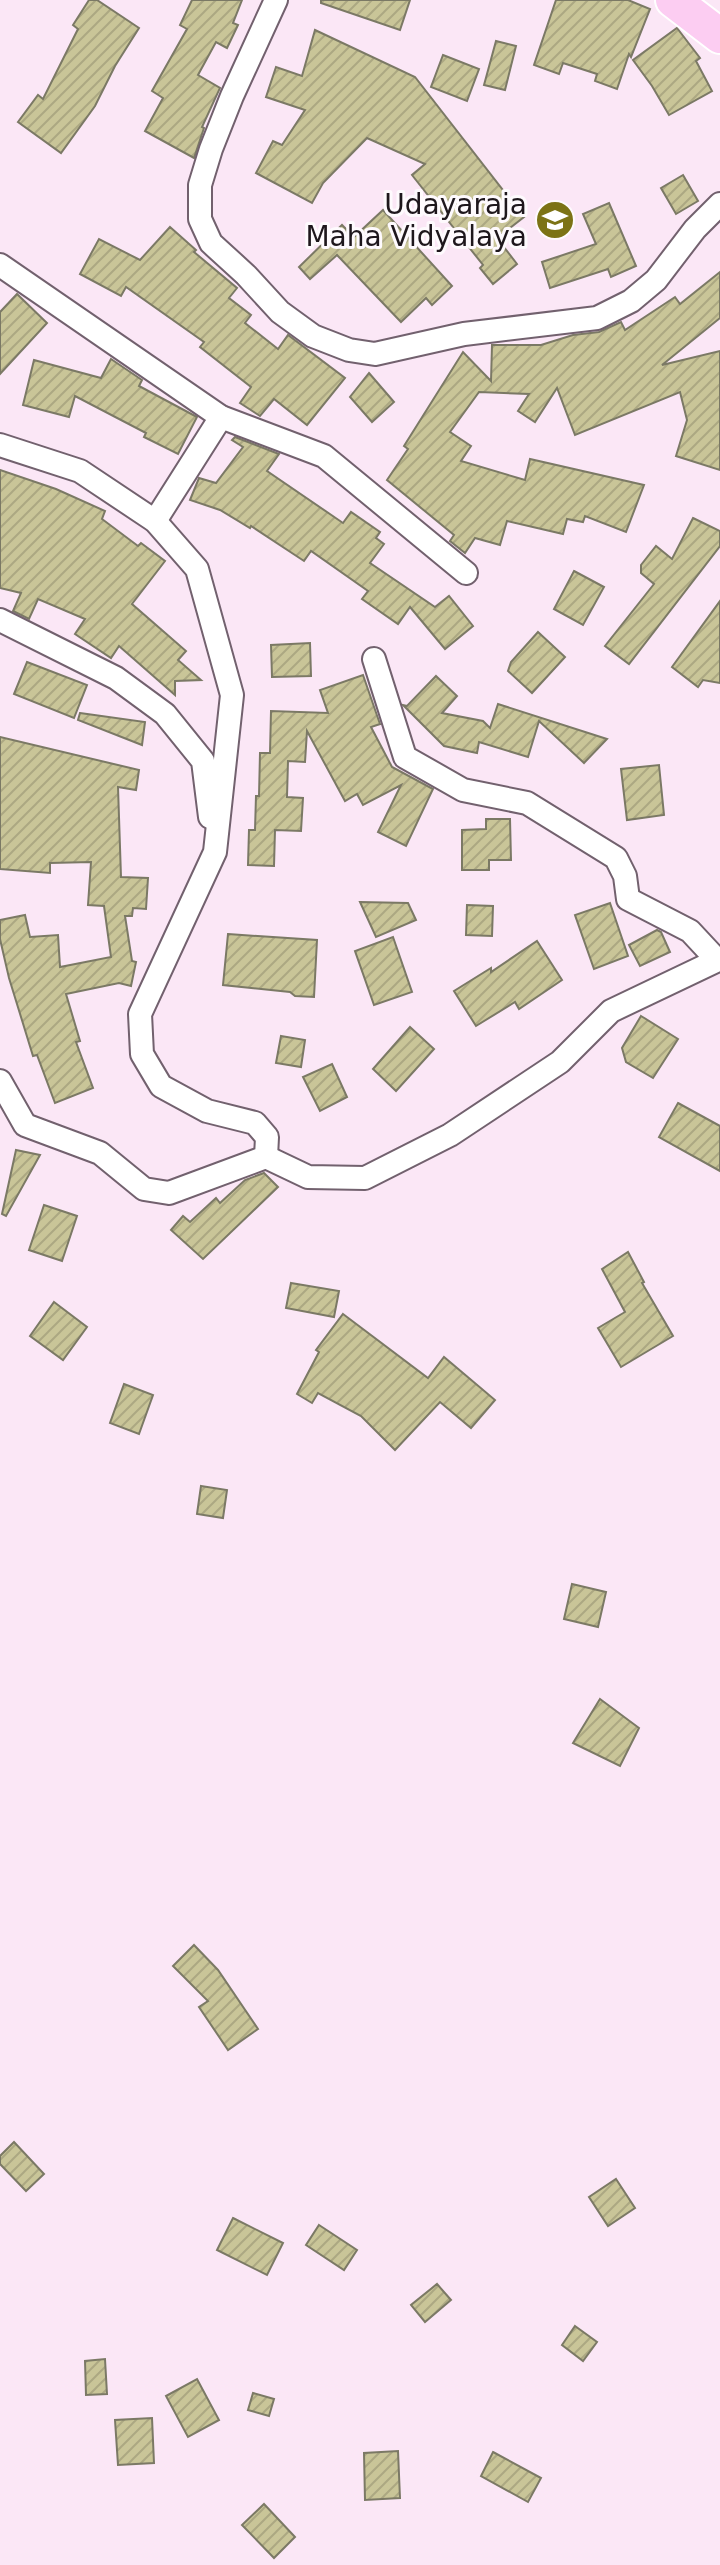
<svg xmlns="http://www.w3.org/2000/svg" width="720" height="2565" font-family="'DejaVu Sans',sans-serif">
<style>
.building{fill:url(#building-hatch);stroke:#7b7965;stroke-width:2}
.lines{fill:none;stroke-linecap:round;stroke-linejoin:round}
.street-casing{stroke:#72616e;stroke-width:26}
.primary-casing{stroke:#fff;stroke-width:38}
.street{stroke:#fff;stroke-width:22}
.primary{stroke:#fccdf2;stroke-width:34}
.labels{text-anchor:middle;stroke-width:6;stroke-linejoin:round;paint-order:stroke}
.poi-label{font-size:28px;fill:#1e171c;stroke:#fefafd;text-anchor:end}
</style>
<defs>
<pattern id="building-hatch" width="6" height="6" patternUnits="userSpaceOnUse" patternTransform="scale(2)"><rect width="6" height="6" fill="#c9c598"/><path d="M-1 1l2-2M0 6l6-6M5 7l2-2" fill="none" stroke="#aca882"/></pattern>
</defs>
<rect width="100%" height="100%" fill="#fbe7f6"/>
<!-- building -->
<g class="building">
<path d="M89,0H97L139,28L115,66L95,106L61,153L18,122L38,95L43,99L78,29L73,25Z"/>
<path d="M192,0H242L233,23L238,25L227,48L216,42L198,75L220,88L202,127L204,128L194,158L145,131L163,98L152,91L187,29L180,25Z"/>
<path d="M321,0H410L400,30L321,3Z"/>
<path d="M556,0H628L650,9L631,57L629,54L617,89L595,81L597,74L563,63L559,74L534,65Z"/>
<path d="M677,28L700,58L696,61L712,91L669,115L652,86L633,60Z"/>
<path d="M315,30L415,77L524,217L497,238L517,264L493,284L480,268L483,265L412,175L425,164L367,138L323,183L312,203L256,173L273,141L282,145L305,110L266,97L276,67L302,76Z"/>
<path d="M496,41L516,46L505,90L484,85Z"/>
<path d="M443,55L479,69L467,101L431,87Z"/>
<path d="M683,175L698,201L676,214L661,188Z"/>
<path d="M609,203L636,266L611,277L608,269L550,288L542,262L596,244L583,214Z"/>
<path d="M383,210L452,286L432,305L426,298L401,322L337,255L310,279L299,267L342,225L354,237Z"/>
<path d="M170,227L196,250L194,252L237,288L229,298L251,315L245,323L278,349L288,335L345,378L307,425L274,399L260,416L240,403L251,387L200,347L204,342L126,287L121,296L80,274L99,239L140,260Z"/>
<path d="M720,272V318L662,365L720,351V470L676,456L687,420L680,392L575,435L557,388L535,422L518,411L529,394L479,392L450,432L471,446L461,461L525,480L530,459L644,485L626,532L585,516L583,522L567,519L563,534L507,521L500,545L475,538L465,553L450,541L454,535L387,480L408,449L404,446L463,352L491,381L492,345H541L573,335L599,332L621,322L625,330L675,297L680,304Z"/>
<path d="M17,294L47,323L0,374V312Z"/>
<path d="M111,359L142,380L139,386L197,417L178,454L144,437L146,433L75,396L69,417L23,405L34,360L101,378Z"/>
<path d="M369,373L394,402L372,422L350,397Z"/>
<path d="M235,437L279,454L267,471L343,523L351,512L380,532L376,538L384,544L370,563L435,607L449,596L473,626L445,649L410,607L398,624L362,599L368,591L311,551L304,561L251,526L250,528L220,510L190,500L199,478L216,483L243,447L232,440Z"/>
<path d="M0,470L56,489L105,511L102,519L138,546L141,543L165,561L132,604L186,651L178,660L201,680L175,681V695L119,646L111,658L75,634L85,619L38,599L29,619L13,611L21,593L0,588Z"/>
<path d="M693,518L720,531V546L629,664L605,646L654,584L641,573V565L656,546L672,559Z"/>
<path d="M574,571L604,587L583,625L554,609Z"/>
<path d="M720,601V683L703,680L698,687L672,667Z"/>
<path d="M538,632L565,657L532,693L508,671L511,662Z"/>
<path d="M310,643L311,676L272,677L271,645Z"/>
<path d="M27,662L87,685L74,718L14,694Z"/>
<path d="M363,675L380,724L371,727L392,767L433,789L406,846L378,832L401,785L363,805L357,794L345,801L307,731L305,762L288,761L287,797L303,798L301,831L275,830L274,866L248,865L249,830H255L256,796H259L260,753H270L271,711L328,713L320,690Z"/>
<path d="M436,676L457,696L442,713L483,721L490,728L498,704L607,739L584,763L539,721L528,757L479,742L477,753L444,746L403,705L407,706Z"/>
<path d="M80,713L145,722L142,745L78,720Z"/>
<path d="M0,737L139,770L136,790L118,787L121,877L148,878L146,909L133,908L132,916H125L132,961L136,962L131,986L119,983L66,994L80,1041L76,1042L93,1088L55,1103L37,1055L33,1056L9,978L0,939V920L25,915L30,937L58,935L60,967L111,957L104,906L88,905L91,862L50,863V873L0,869Z"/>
<path d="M659,765L664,815L627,820L621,769Z"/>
<path d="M486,819H510L511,860H489V870H462V830L486,829Z"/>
<path d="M360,902L408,903L416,920L376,937Z"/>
<path d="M610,903L628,956L594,969L575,915Z"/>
<path d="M467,905L493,906L492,936L466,935Z"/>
<path d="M657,930L661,932L670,952L640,966L629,945Z"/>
<path d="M228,934L317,940L314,997L295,996L290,992L223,985Z"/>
<path d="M393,937L412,992L374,1005L355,951Z"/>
<path d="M537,941L562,980L519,1009L515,1002L476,1026L454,991L491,968V972Z"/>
<path d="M641,1016L678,1039L653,1078L626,1062L622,1048Z"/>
<path d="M410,1027L434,1049L396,1091L373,1069Z"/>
<path d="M281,1036L305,1040L301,1067L276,1063Z"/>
<path d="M332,1064L347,1097L320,1111L303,1077Z"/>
<path d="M678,1103L720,1126V1171L659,1137Z"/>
<path d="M16,1150L40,1155L6,1216L2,1214Z"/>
<path d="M264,1173L278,1187L203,1259L171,1230L183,1216L190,1222L216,1198L220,1203L245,1180Z"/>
<path d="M44,1205L77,1216L62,1261L29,1250Z"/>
<path d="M628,1252L644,1282L642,1283L673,1336L621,1367L598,1328L625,1312L602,1269Z"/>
<path d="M291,1283L339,1291L334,1317L286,1308Z"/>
<path d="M54,1302L87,1327L63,1360L30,1336Z"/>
<path d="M343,1314L428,1378L444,1357L495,1400L471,1428L440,1402L395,1450L361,1416L318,1393L312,1403L297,1394L319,1352L316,1350Z"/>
<path d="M124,1384L153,1395L139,1434L110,1423Z"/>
<path d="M201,1486L227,1490L223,1518L197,1514Z"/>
<path d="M572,1584L606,1592L598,1627L564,1619Z"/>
<path d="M600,1699L639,1728L620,1766L573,1743Z"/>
<path d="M194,1945L218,1970L258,2029L228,2050L199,2007L208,2001L173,1966Z"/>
<path d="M14,2142L44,2174L26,2191L0,2164V2156Z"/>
<path d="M616,2179L635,2208L608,2226L589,2197Z"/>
<path d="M233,2218L283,2243L267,2275L217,2250Z"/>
<path d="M319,2225L357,2250L344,2270L306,2245Z"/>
<path d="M437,2284L451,2300L425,2322L411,2305Z"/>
<path d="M575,2326L597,2342L583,2361L562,2345Z"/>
<path d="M105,2359L107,2394L86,2395L85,2361Z"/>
<path d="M197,2379L219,2420L188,2437L166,2396Z"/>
<path d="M253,2393L274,2399L269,2416L248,2410Z"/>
<path d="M152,2418L154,2463L118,2465L115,2420Z"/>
<path d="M398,2451L400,2498L365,2500L364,2453Z"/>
<path d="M493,2452L541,2478L528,2502L481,2476Z"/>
<path d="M264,2504L295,2537L274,2558L242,2525Z"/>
</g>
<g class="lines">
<!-- street casing -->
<g class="street-casing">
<g id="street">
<path d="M276,0L232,96L211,149L200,185V219L211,243L246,275L280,312L313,336L349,350L375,354L464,334L597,318L631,301L656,280L695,229L720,204"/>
<path d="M0,265L221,417L324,456L466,573"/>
<path d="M0,445L80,471L155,521L197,569L232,695L215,852L140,1014L142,1054L161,1086L207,1111L255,1123L267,1137L266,1157L169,1193L144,1189L100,1153L25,1125L0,1081"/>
<path d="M155,521L221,417"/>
<path d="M0,620L116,678L165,714L203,761L210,817"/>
<path d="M374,659L405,757L463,790L527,803L616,858L625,876L628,899L690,931L717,960"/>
<path d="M266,1157L308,1177L365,1178L450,1135L560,1062L611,1011L720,959"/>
</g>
</g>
<!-- primary casing -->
<g class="primary-casing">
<path id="primary" d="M673,0L720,36"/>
</g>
<!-- street -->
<use href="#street" class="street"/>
<!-- primary -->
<use href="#primary" class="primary"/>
</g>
<!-- icons -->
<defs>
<g id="school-disc" transform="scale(2)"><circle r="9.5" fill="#7c7315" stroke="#fefafd"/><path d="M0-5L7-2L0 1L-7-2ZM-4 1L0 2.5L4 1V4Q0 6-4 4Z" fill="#fff"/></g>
</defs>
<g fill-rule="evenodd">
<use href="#school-disc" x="555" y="220"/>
</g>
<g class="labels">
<!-- poi labels -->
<g class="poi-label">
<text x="527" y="214">Udayaraja<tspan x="527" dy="32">Maha Vidyalaya</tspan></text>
</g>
</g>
</svg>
